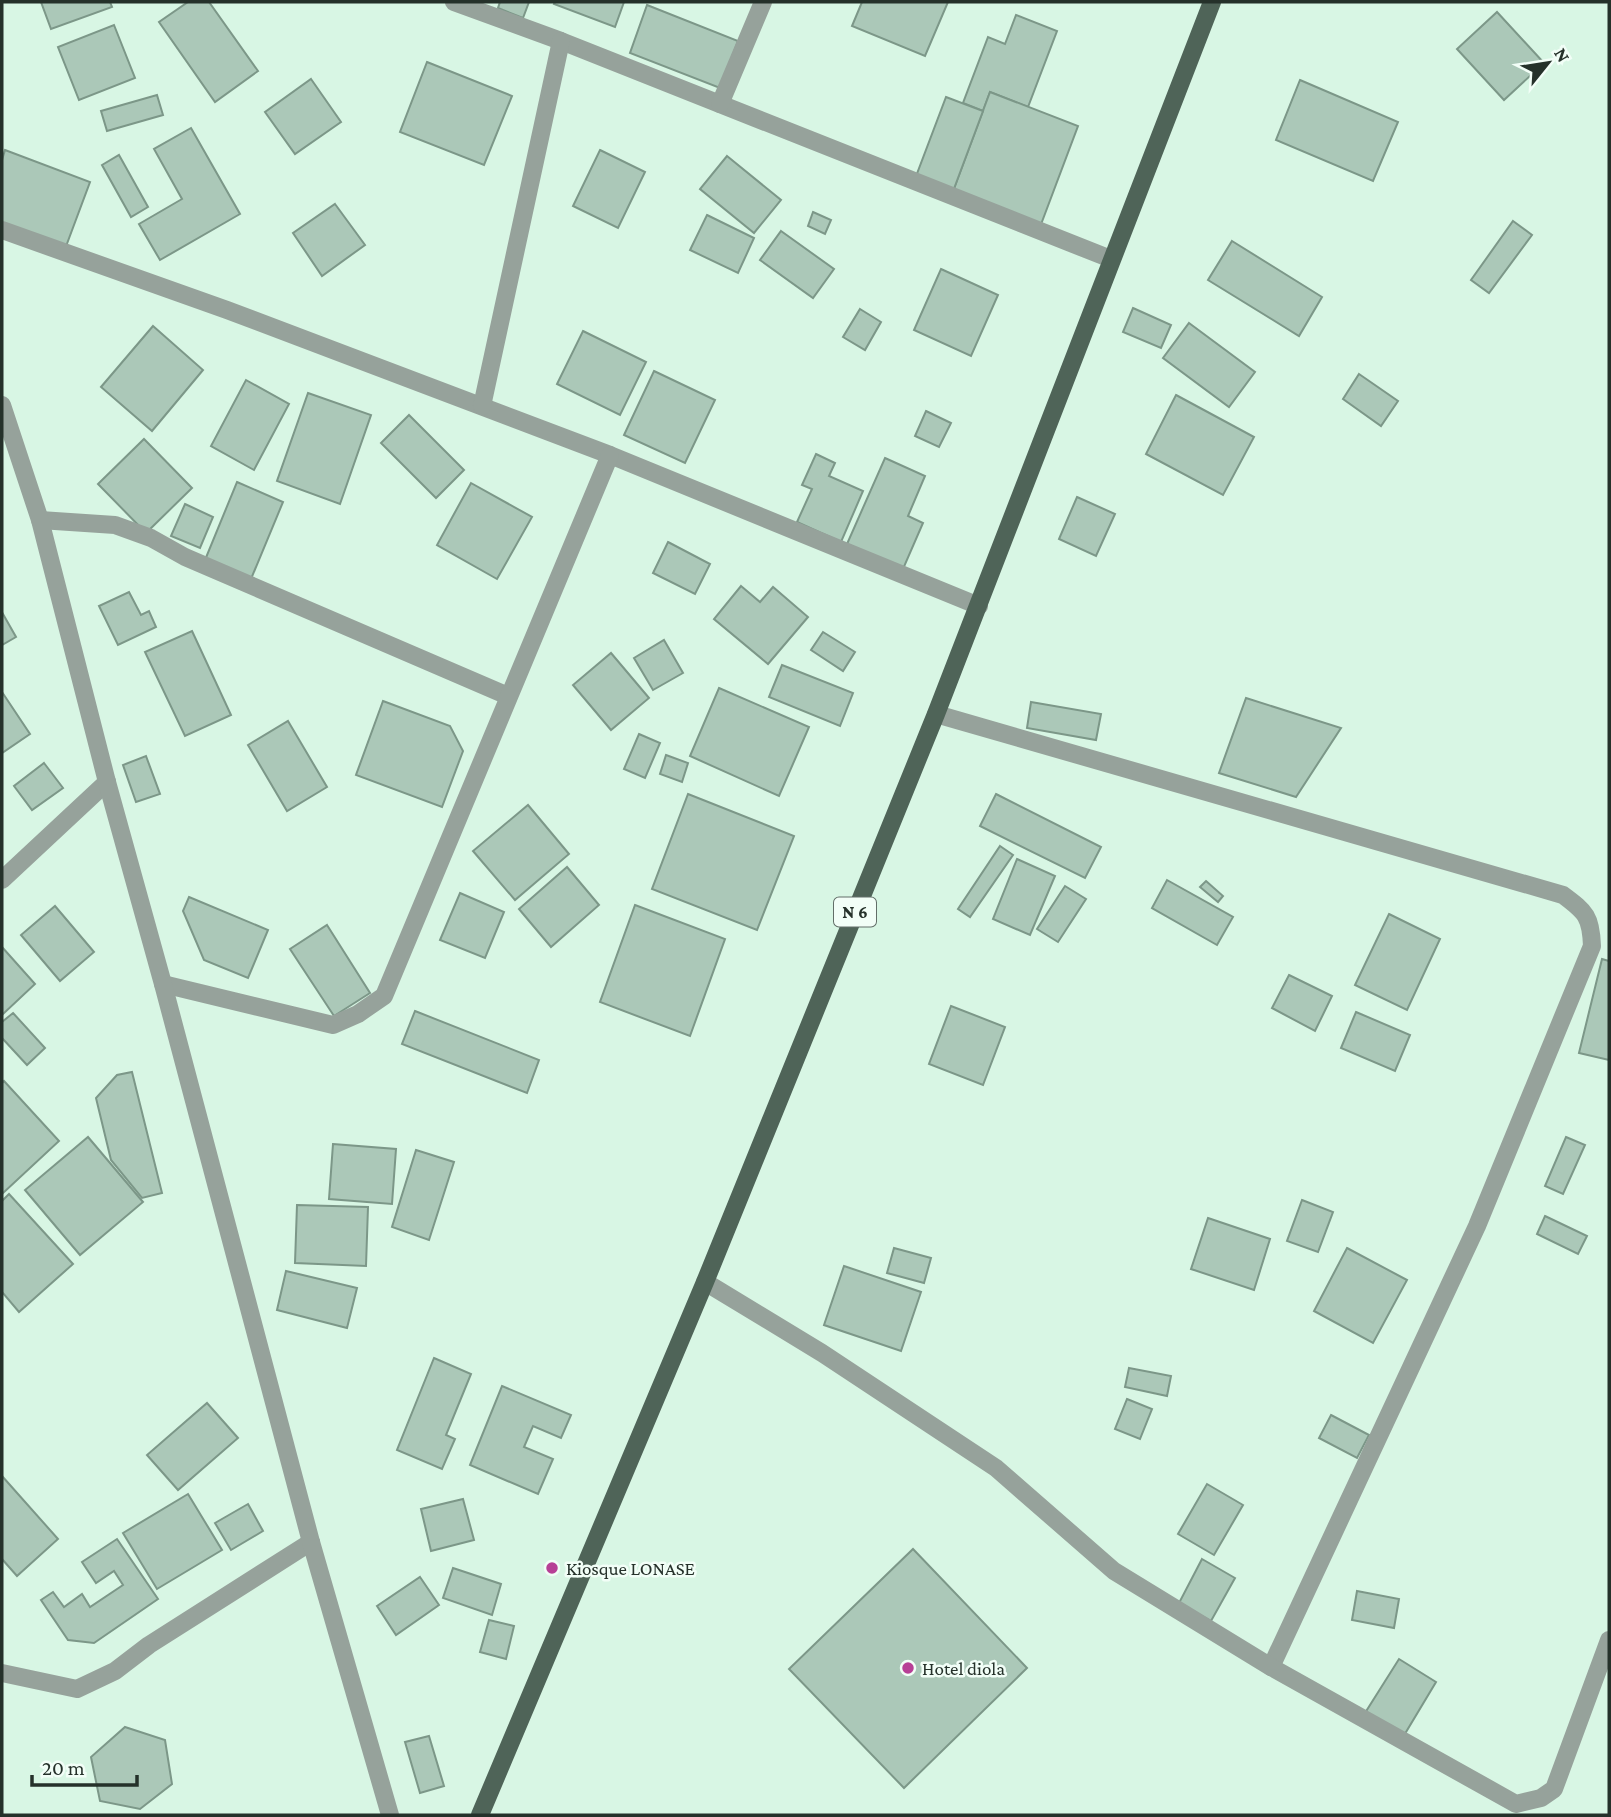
<svg xmlns="http://www.w3.org/2000/svg" width="1611" height="1817" font-family="'Crimson Pro',serif">
<style>
.building{fill:#abc8b8;stroke:#7c9788;stroke-width:2}
.lines{fill:none;stroke-linecap:round;stroke-linejoin:round}
.minor{stroke:#96a29b;stroke-width:18}
.tertiary{stroke:#96a29b;stroke-width:18}
.primary{stroke:#4f6458;stroke-width:18}
.poi-dot{fill:#b74096;stroke:#f2fef7;stroke-width:2.5}
.labels{text-anchor:middle;stroke-width:5;stroke-linejoin:round;paint-order:stroke}
.shield{fill:#f2fef7;stroke:#626e68;stroke-width:2}
.shield-label{font-size:18px;font-weight:bold;fill:#25312a}
.poi-label{font-size:19px;fill:#25312a;stroke:#f2fef7;text-anchor:start}
</style>
<rect width="100%" height="100%" fill="#d8f6e4"/>
<!-- building -->
<g class="building">
<path d="M41,2H110L112,7L51,29Z"/>
<path d="M188,2H209L258,71L215,102L159,22Z"/>
<path d="M500,2H529L523,18L498,8Z"/>
<path d="M555,2H624L615,27L554,4Z"/>
<path d="M862,2H948L925,56L852,26Z"/>
<path d="M647,5L738,41L720,88L630,53Z"/>
<path d="M1497,12L1544,63L1504,100L1457,49Z"/>
<path d="M1016,15L1057,31L1028,107L990,92L983,111L963,103L988,37L1005,44Z"/>
<path d="M114,25L135,78L79,100L58,47Z"/>
<path d="M427,62L512,96L484,165L400,132Z"/>
<path d="M311,79L341,122L295,154L265,112Z"/>
<path d="M1300,80L1398,122L1373,181L1276,140Z"/>
<path d="M990,92L1078,126L1040,227L952,194Z"/>
<path d="M157,95L163,115L107,131L101,111Z"/>
<path d="M946,97L983,111L952,194L915,179Z"/>
<path d="M191,128L240,214L160,260L139,224L182,199L154,149Z"/>
<path d="M5,150L90,182L65,249L2,225V160Z"/>
<path d="M600,150L645,172L618,228L573,206Z"/>
<path d="M119,155L148,207L131,217L102,165Z"/>
<path d="M727,156L781,200L754,233L700,189Z"/>
<path d="M335,204L365,245L322,276L293,233Z"/>
<path d="M813,212L831,220L825,234L808,226Z"/>
<path d="M707,215L754,238L738,273L690,250Z"/>
<path d="M1513,221L1532,235L1489,293L1471,280Z"/>
<path d="M781,231L834,269L813,298L760,260Z"/>
<path d="M1232,241L1322,297L1299,336L1208,280Z"/>
<path d="M941,269L998,295L971,356L914,330Z"/>
<path d="M1133,308L1171,325L1161,348L1123,332Z"/>
<path d="M860,309L881,322L865,350L843,337Z"/>
<path d="M1189,323L1255,372L1229,407L1163,358Z"/>
<path d="M153,326L203,370L152,431L101,387Z"/>
<path d="M583,331L646,362L620,415L557,384Z"/>
<path d="M654,371L715,400L685,463L624,435Z"/>
<path d="M1359,374L1398,401L1381,426L1343,399Z"/>
<path d="M246,380L289,404L254,470L211,446Z"/>
<path d="M308,393L371,415L340,504L277,481Z"/>
<path d="M1176,395L1254,437L1223,495L1146,454Z"/>
<path d="M926,411L951,423L939,447L915,436Z"/>
<path d="M409,415L464,470L436,498L381,443Z"/>
<path d="M144,439L192,488L146,533L98,484Z"/>
<path d="M816,454L835,463L829,476L863,491L841,542L797,522L812,489L802,485Z"/>
<path d="M885,458L925,476L908,516L923,523L903,569L847,544Z"/>
<path d="M237,482L283,502L251,579L205,560Z"/>
<path d="M471,483L532,517L497,579L437,545Z"/>
<path d="M1077,497L1115,514L1096,556L1059,539Z"/>
<path d="M185,504L213,517L200,548L171,536Z"/>
<path d="M668,542L710,564L695,594L653,573Z"/>
<path d="M741,586L760,602L773,587L808,617L768,664L714,619Z"/>
<path d="M129,592L141,615L149,611L156,627L118,645L99,606Z"/>
<path d="M3,614L16,637L2,645V615Z"/>
<path d="M192,631L231,715L185,736L145,652Z"/>
<path d="M823,632L855,652L843,671L811,650Z"/>
<path d="M664,640L683,673L653,690L634,658Z"/>
<path d="M611,653L649,698L611,730L573,685Z"/>
<path d="M782,665L853,693L840,726L769,697Z"/>
<path d="M719,688L809,727L779,796L690,756Z"/>
<path d="M2,692L30,734L2,753Z"/>
<path d="M1246,698L1341,728L1296,797L1219,773Z"/>
<path d="M383,701L450,726L463,751L442,807L356,775Z"/>
<path d="M1031,702L1101,714L1096,740L1027,728Z"/>
<path d="M288,721L327,787L287,811L248,745Z"/>
<path d="M639,734L660,743L645,778L624,769Z"/>
<path d="M666,755L688,763L682,782L660,774Z"/>
<path d="M146,756L160,794L136,802L123,765Z"/>
<path d="M44,763L63,788L32,810L14,786Z"/>
<path d="M688,794L794,836L757,930L652,889Z"/>
<path d="M996,794L1101,847L1085,878L980,826Z"/>
<path d="M528,805L569,854L515,900L473,851Z"/>
<path d="M1000,846L1013,855L970,917L958,909Z"/>
<path d="M1017,859L1055,876L1030,935L993,919Z"/>
<path d="M567,867L599,905L551,947L519,909Z"/>
<path d="M1167,880L1233,917L1217,945L1152,908Z"/>
<path d="M1206,881L1223,896L1218,902L1200,887Z"/>
<path d="M1065,886L1086,899L1058,942L1037,929Z"/>
<path d="M460,893L504,912L485,958L440,940Z"/>
<path d="M189,897L268,930L248,978L204,960L183,911Z"/>
<path d="M635,905L725,939L690,1036L600,1002Z"/>
<path d="M55,906L94,952L60,981L21,935Z"/>
<path d="M1389,914L1440,939L1407,1010L1355,985Z"/>
<path d="M327,925L370,993L334,1016L290,949Z"/>
<path d="M2,947L35,984L2,1015Z"/>
<path d="M1602,959L1609,961V1060L1579,1053Z"/>
<path d="M1289,975L1332,996L1315,1031L1272,1008Z"/>
<path d="M951,1006L1005,1027L983,1085L929,1064Z"/>
<path d="M415,1011L539,1060L527,1093L402,1044Z"/>
<path d="M1356,1012L1410,1035L1395,1071L1341,1048Z"/>
<path d="M13,1013L45,1048L27,1065L2,1038V1022Z"/>
<path d="M132,1072L162,1193L142,1198L111,1160L96,1098L117,1075Z"/>
<path d="M4,1081L59,1141L2,1194V1083Z"/>
<path d="M88,1137L143,1202L80,1255L25,1190Z"/>
<path d="M1566,1137L1585,1145L1563,1194L1545,1186Z"/>
<path d="M333,1144L396,1149L392,1204L329,1199Z"/>
<path d="M416,1150L454,1162L429,1240L392,1227Z"/>
<path d="M9,1194L73,1264L19,1312L2,1292V1201Z"/>
<path d="M1302,1200L1333,1212L1318,1252L1287,1241Z"/>
<path d="M297,1205L368,1207L366,1266L295,1263Z"/>
<path d="M1545,1216L1587,1236L1578,1254L1537,1234Z"/>
<path d="M1208,1218L1270,1239L1254,1290L1191,1269Z"/>
<path d="M894,1248L931,1258L924,1283L887,1273Z"/>
<path d="M1347,1248L1407,1280L1373,1343L1314,1311Z"/>
<path d="M844,1266L921,1292L901,1351L824,1325Z"/>
<path d="M286,1271L357,1288L347,1328L277,1310Z"/>
<path d="M434,1358L471,1374L446,1435L455,1439L442,1469L397,1450Z"/>
<path d="M1129,1368L1171,1376L1167,1396L1125,1387Z"/>
<path d="M502,1386L571,1415L561,1438L533,1426L524,1447L553,1459L538,1494L470,1465Z"/>
<path d="M1127,1399L1152,1409L1140,1439L1115,1429Z"/>
<path d="M207,1403L238,1438L178,1490L147,1455Z"/>
<path d="M1331,1415L1369,1435L1357,1458L1319,1438Z"/>
<path d="M2,1476L58,1539L17,1576L2,1559Z"/>
<path d="M1207,1484L1243,1505L1214,1555L1178,1534Z"/>
<path d="M188,1494L222,1550L157,1589L123,1533Z"/>
<path d="M463,1499L474,1540L431,1551L421,1509Z"/>
<path d="M248,1504L263,1531L231,1550L215,1523Z"/>
<path d="M117,1539L158,1599L94,1643L68,1640L41,1600L53,1592L64,1607L82,1594L90,1607L123,1585L114,1571L96,1583L82,1562Z"/>
<path d="M913,1549L1027,1668L904,1788L789,1669Z"/>
<path d="M1202,1559L1235,1578L1211,1621L1179,1603Z"/>
<path d="M453,1568L501,1584L492,1615L443,1598Z"/>
<path d="M420,1577L439,1605L396,1635L377,1606Z"/>
<path d="M1357,1591L1399,1599L1394,1628L1352,1620Z"/>
<path d="M489,1620L514,1626L506,1659L480,1652Z"/>
<path d="M1399,1659L1436,1682L1403,1737L1365,1713Z"/>
<path d="M125,1727L165,1740L172,1784L140,1809L100,1801L91,1757Z"/>
<path d="M429,1736L444,1786L420,1793L405,1742Z"/>
</g>
<g class="lines">
<!-- minor -->
<g class="minor">
<path d="M454,2L561,41L1111,259"/>
<path d="M720,104L763,2"/>
<path d="M2,230L227,310L610,455L979,606"/>
<path d="M482,406L561,41"/>
<path d="M40,520L115,525L151,538L185,557L508,696"/>
<path d="M936,714L1563,895C1586,912 1591,917 1592,946L1477,1226L1271,1667"/>
<path d="M2,880L107,782"/>
<path d="M163,984L333,1025L358,1014L384,996L610,455"/>
<path d="M705,1282L822,1353L996,1468L1114,1571L1271,1667L1516,1804L1541,1798L1554,1789L1609,1640"/>
<path d="M2,1673L77,1689L115,1671L149,1645L311,1542"/>
</g>
<!-- tertiary -->
<path class="tertiary" d="M2,405L40,520L107,782L163,984L311,1542L390,1815"/>
<!-- primary -->
<path class="primary" d="M480,1815L705,1282L936,714L1212,2"/>
</g>
<!-- markers -->
<g class="poi-dot">
<circle cx="552" cy="1568" r="7"/>
<circle cx="908" cy="1668" r="7"/>
</g>
<g class="labels">
<!-- shield labels -->
<rect class="shield" x="834" y="897.5" width="42" height="29" rx="5"/>
<g class="shield-label">
<text x="855" y="918">N 6</text>
</g>
<!-- poi labels -->
<g class="poi-label">
<text x="566" y="1575">Kiosque LONASE</text>
<text x="922" y="1675">Hotel diola</text>
</g>
</g>
<!-- border -->
<rect width="1611" height="1817" fill="none" stroke="#25312a" stroke-width="7"/>
<!-- north arrow -->
<g transform="translate(1548 63) rotate(60)" stroke="#f2fef7" stroke-width="5" paint-order="stroke">
<path d="M0-5L12 26L0 18L-12 26Z" fill="#25312a"/>
<text y="-10" font-size="19" font-weight="bold" text-anchor="middle" fill="#25312a">N</text>
</g>
<!-- scale -->
<path d="M32 1775v10h105v-10" fill="none" stroke="#25312a" stroke-width="3.5"/>
<text x="42" y="1775" font-size="21" fill="#25312a" stroke="#f2fef7" stroke-width="5" paint-order="stroke">20 m</text>
</svg>
